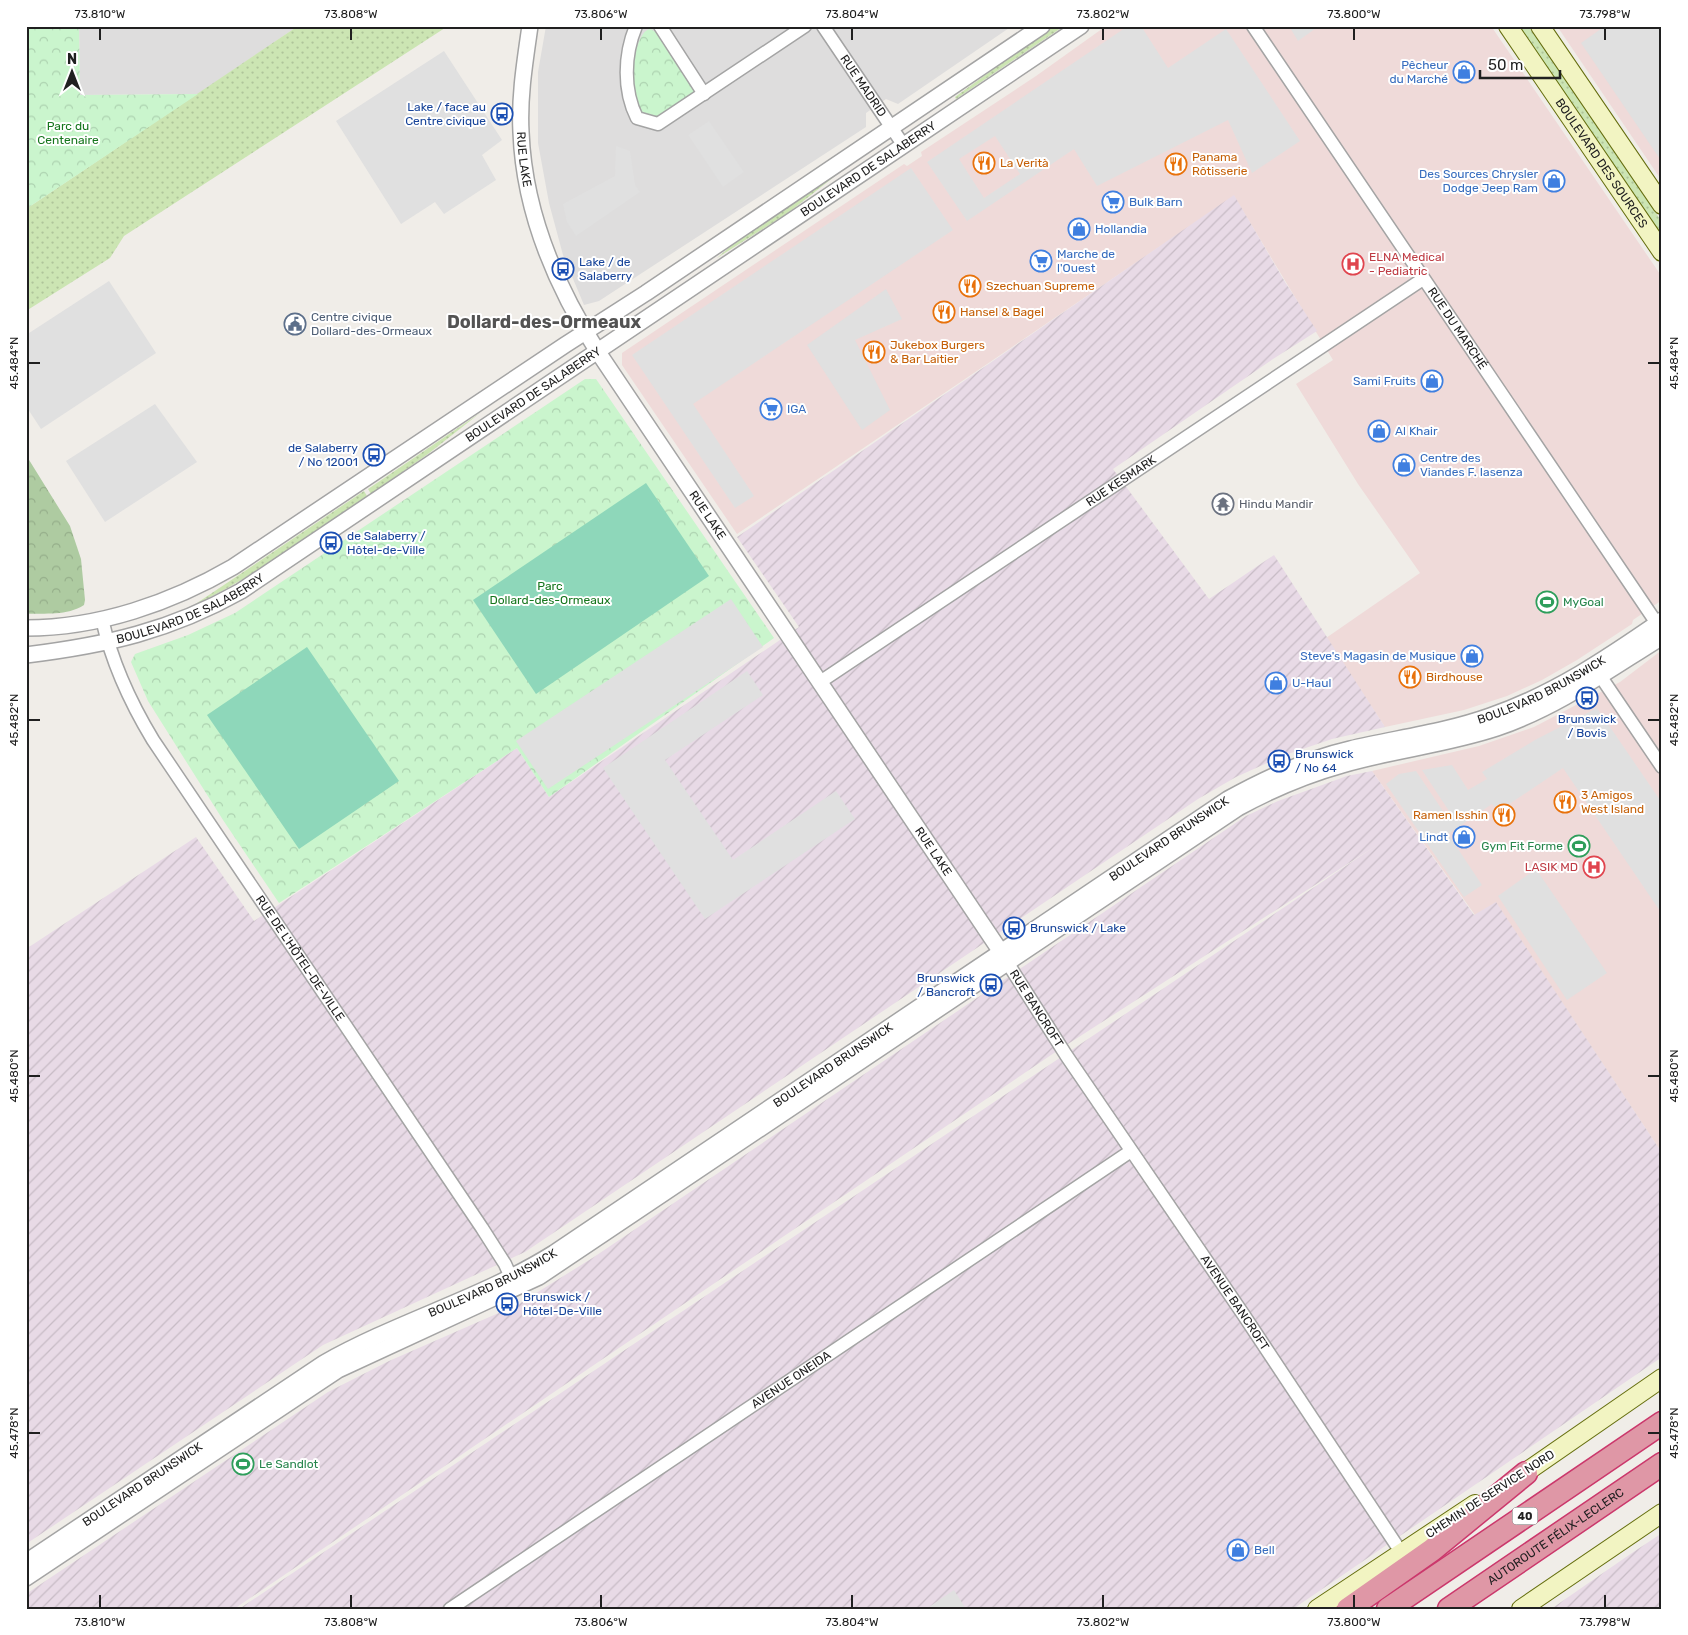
<svg xmlns="http://www.w3.org/2000/svg" width="1688" height="1635" font-family="Rubik,sans-serif">
<style>
.residential{fill:#dedddd}
.commercial{fill:#efdad9}
.industrial{fill:url(#industrial-furrows)}
.grass{fill:url(#grass-dots)}
.forest{fill:url(#forest-crowns)}
.park{fill:url(#park-crowns)}
.pitch{fill:#8ed7ba}
.parking{fill:#e0e0e0;fill-rule:evenodd}
.lines{fill:none;stroke-linecap:round;stroke-linejoin:round}
.minor-casing{stroke:#a4a4a4;stroke-width:15}
.tertiary-casing{stroke:#a4a4a4;stroke-width:18}
.secondary-casing{stroke:#666f0f;stroke-width:20}
.motorway-casing{stroke:#cb386c;stroke-width:25}
.minor{stroke:#fff;stroke-width:12}
.tertiary{stroke:#fff;stroke-width:15}
.secondary{stroke:#f2f4c2;stroke-width:18}
.motorway{stroke:#df97a6;stroke-width:22}
.ticks{fill:none;stroke:#202020;stroke-width:2}
.labels{text-anchor:middle;stroke-width:4;stroke-linejoin:round;paint-order:stroke}
.shield{fill:#fff;stroke:#636363;stroke-width:1}
.shield-label{font-size:11px;font-weight:bold;fill:#202020}
.shop-label{font-size:12px;fill:#366cbe;stroke:#fff;text-anchor:start}
.street-label{font-size:12px;fill:#202020;stroke:#fff}
.transit-label{font-size:12px;fill:#164399;stroke:#fff;text-anchor:start}
.park-label{font-size:12px;fill:#16761d;stroke:#fff}
.food-label{font-size:12px;fill:#c56008;stroke:#fff;text-anchor:start}
.health-label{font-size:12px;fill:#be3a42;stroke:#fff;text-anchor:start}
.service-label{font-size:12px;fill:#4e5e75;stroke:#fff;text-anchor:start}
.worship-label{font-size:12px;fill:#5b616d;stroke:#fff;text-anchor:start}
.leisure-label{font-size:12px;fill:#27864d;stroke:#fff;text-anchor:start}
.district-label{font-size:18px;font-weight:bold;fill:#535353;stroke:#fff}
.neatline{fill:none;stroke:#202020;stroke-width:2}
.ticks-label{font-size:12px;text-anchor:middle;fill:#202020}
</style>
<defs>
<pattern id="industrial-furrows" width="10" height="10" patternUnits="userSpaceOnUse" patternTransform="scale(1.25)"><rect width="10" height="10" fill="#e8dae6"/><path d="M-1 1l2-2M0 10L10 0M9 11l2-2" fill="none" stroke="#c7bbc5"/></pattern>
<pattern id="grass-dots" width="8" height="8" patternUnits="userSpaceOnUse" patternTransform="scale(1.25)"><rect width="8" height="8" fill="#cce5b3"/><path d="M2 2h.1M6 6h.1" fill="none" stroke="#afc49a" stroke-width="1.8" stroke-linecap="round"/></pattern>
<pattern id="forest-crowns" width="20" height="18" patternUnits="userSpaceOnUse" patternTransform="scale(1.25)"><rect width="20" height="18" fill="#aecba1"/><path d="M2 6a3 3 0 1 1 6 0M12 15a3 3 0 1 1 6 0" fill="none" stroke="#95ae8a"/></pattern>
<pattern id="park-crowns" width="20" height="18" patternUnits="userSpaceOnUse" patternTransform="scale(1.25)"><rect width="20" height="18" fill="#caf5cd"/><path d="M2 6a3 3 0 1 1 6 0M12 15a3 3 0 1 1 6 0" fill="none" stroke="#add2b0"/></pattern>
</defs>
<rect width="100%" height="100%" fill="#f0ede8"/>
<!-- residential -->
<g class="residential">
<path d="M79,26H298L198,94L80,95Z"/>
<path d="M546,26H1012L898,104L886,99L866,113V127L599,301L584,305L563,255L549,203L538,143V72Z"/>
</g>
<!-- commercial -->
<g class="commercial">
<path d="M1106,26H1491L1662,277V600L1633,620L1632,624L1577,660L1542,680L1507,696L1464,710L1385,727L1326,638L1420,573L1358,484L1296,384L1333,360L1234,196L737,534L622,365V353L904,164L907,166L922,156L921,152L1036,76Z"/>
<path d="M1557,26H1662V181Z"/>
<path d="M1662,650V1153L1496,903L1475,915L1372,771L1479,746L1534,727L1620,682Z"/>
</g>
<!-- industrial -->
<g class="industrial">
<path d="M1234,195L1285,282L1317,331L1273,359L1113,469L1209,599L1274,555L1385,727L1332,739L1285,755L1236,777L1198,799L525,1252L323,1345L26,1544V949L196,837L254,921L517,748L549,797L799,627L737,537Z"/>
<path d="M1372,771L1474,915L1496,902L1662,1153V1357L1293,1609H239L1377,845L1054,1053L234,1609H26V1594L328,1392L389,1361L517,1305L594,1257L1246,816L1278,801L1347,776Z"/>
<path d="M1662,1533V1609H1551L1629,1555Z"/>
</g>
<!-- grass -->
<g class="grass">
<path d="M298,26H448L124,236L110,258L26,311V209Z"/>
<path d="M1053,26H1064L956,99L955,97Z"/>
<path d="M1519,26H1528L1662,222V235Z"/>
<path d="M858,158L788,213L717,258L747,232Z"/>
<path d="M480,413L428,454L371,494L368,489Z"/>
<path d="M364,491L367,496C311,534 256,576 194,605Z"/>
</g>
<!-- forest -->
<path class="forest" d="M26,455L70,526L81,559L85,600L84,605C67,616 45,613 26,614Z"/>
<!-- park -->
<g class="park">
<path d="M26,26H79L80,95L198,94L26,209Z"/>
<path d="M650,29L660,34L694,86V92L691,96L659,117L653,118L640,112C638,105 635,97 634,89C631,75 635,32 650,29Z"/>
<path d="M585,379H596L774,638L549,797L517,748L279,903L223,820L148,701L131,662L135,654L188,635L235,613Z"/>
</g>
<!-- pitch -->
<g class="pitch">
<path d="M646,483L709,576L536,694L473,600Z"/>
<path d="M307,647L399,781L299,849L207,715Z"/>
</g>
<!-- parking -->
<g class="parking">
<path d="M1128,26H1141L1168,68L1226,29L1300,141L1252,173L1228,120L1097,186L1074,149L967,221L927,162ZM995,136L1020,174L984,198L959,159Z"/>
<path d="M1289,26H1319L1298,41Z"/>
<path d="M1605,26H1662V162L1581,43Z"/>
<path d="M444,51L502,140L482,155L496,180L444,214L435,202L401,224L336,121Z"/>
<path d="M709,121L744,172L723,187L688,135Z"/>
<path d="M616,146L630,151L635,185L640,192L576,236L567,222L563,204L615,176Z"/>
<path d="M911,168L953,230L693,404L754,496L735,508L632,355Z"/>
<path d="M109,281L156,353L41,429L26,406V335Z"/>
<path d="M886,289L902,319L855,340L890,410L862,430L807,345Z"/>
<path d="M155,404L197,462L105,522L66,461Z"/>
<path d="M731,599L763,647L548,789L516,741Z"/>
<path d="M747,671L763,695L665,760L733,860L836,791L855,819L705,919L603,768Z"/>
<path d="M1597,708L1662,803V914L1563,768L1499,811L1492,804L1448,834L1482,885L1464,897L1386,784L1399,774L1416,771L1445,814L1449,811L1422,770L1452,765L1468,790L1487,779L1482,772L1535,740Z"/>
<path d="M1536,869L1607,973L1567,1000L1498,896Z"/>
<path d="M954,1590L966,1609H926Z"/>
</g>
<g class="lines">
<!-- minor casing -->
<g class="minor-casing">
<g id="minor">
<path d="M636,26C624,55 623,90 637,118L658,124L805,26"/>
<path d="M660,26L704,94"/>
<path id="s1" d="M823,26L904,146"/>
<path id="s2" d="M1253,26L1662,631"/>
<path id="s3" d="M102,619C112,663 130,702 153,740L482,1228L505,1264L514,1284"/>
<path d="M1601,677L1662,767"/>
<path id="s4" d="M820,682L1423,279"/>
<path id="s5" d="M1007,962L1066,1055L1243,1314L1401,1552"/>
<path id="s6" d="M450,1609L1131,1151"/>
</g>
</g>
<!-- tertiary casing -->
<g class="tertiary-casing">
<g id="tertiary">
<path id="s7" d="M530,26C525,61 519,97 521,132C524,212 555,285 598,352L1005,958"/>
<path d="M26,628C99,628 171,603 233,567L565,345L646,293L1042,26"/>
<path id="s8" d="M26,655C107,645 170,631 241,591L1081,26"/>
<path id="s9" d="M26,1562L324,1363C398,1321 482,1298 554,1253L1228,799C1266,778 1307,759 1350,749C1397,738 1445,732 1490,716C1554,694 1607,658 1662,620"/>
<path d="M26,1578L338,1370L539,1277L1238,808C1271,790 1306,775 1342,765C1393,750 1446,745 1497,728C1558,707 1607,671 1662,637"/>
</g>
</g>
<!-- secondary casing -->
<g class="secondary-casing">
<g id="secondary">
<path id="s10" d="M1508,26L1662,252"/>
<path d="M1540,26L1662,205"/>
<path d="M1516,1479L1662,1378"/>
<path d="M1317,1609L1475,1504"/>
<path d="M1521,1609L1662,1513"/>
</g>
</g>
<!-- motorway casing -->
<g class="motorway-casing">
<g id="motorway">
<path d="M1348,1609L1432,1550L1526,1473"/>
<path d="M1388,1609L1662,1423"/>
<path id="s11" d="M1449,1609L1662,1464"/>
</g>
</g>
<!-- minor -->
<use href="#minor" class="minor"/>
<!-- tertiary -->
<use href="#tertiary" class="tertiary"/>
<!-- secondary -->
<use href="#secondary" class="secondary"/>
<!-- motorway -->
<use href="#motorway" class="motorway"/>
</g>
<!-- ticks -->
<path class="ticks" d="M100,28V40M351,28V40M601,28V40M852,28V40M1103,28V40M1354,28V40M1605,28V40M28,363H40M1648,363H1660M28,720H40M1648,720H1660M28,1076H40M1648,1076H1660M28,1433H40M1648,1433H1660M100,1595V1608M351,1595V1608M601,1595V1608M852,1595V1608M1103,1595V1608M1354,1595V1608M1605,1595V1608"/>
<!-- icons -->
<defs>
<g id="shop-ring" transform="scale(1.125)"><circle r="9.5" fill="#fff" stroke="#3f7fe0" stroke-width="1.5"/><path d="M-5-2.5h2.3a2.7 3.5 0 0 1 5.4 0H5L5.5 6h-11ZM-1.5-2.5h3a1.5 2.3 0 0 0-3 0Z" fill="#3f7fe0"/></g>
<g id="bus-ring" transform="scale(1.125)"><circle r="9.5" fill="#fff" stroke="#1a4fb4" stroke-width="1.5"/><path d="M-5-6H5V4H4V6H2V4H-2V6H-4V4H-5ZM-3.5-4V0h7V-4ZM-3.5 1.2v1.5H-2V1.2ZM2 1.2v1.5H3.5V1.2Z" fill="#1a4fb4"/></g>
<g id="restaurant-ring" transform="scale(1.125)"><circle r="9.5" fill="#fff" stroke="#e8710a" stroke-width="1.5"/><path d="M-5-6h1v4h1v-4h1v4h1v-4h1v5L-1.5 .5V6h-2V.5L-5-1ZM5-6V6H3V1.5H1.5Q1.5-4 5-6Z" fill="#e8710a"/></g>
<g id="supermarket-ring" transform="scale(1.125)"><circle r="9.5" fill="#fff" stroke="#3f7fe0" stroke-width="1.5"/><path d="M-6-5.5h2.5l.6 2H6L4.5 2H-2.5L-4.4-4H-6ZM-1.5 3.2a1.3 1.3 0 1 0 .1 0ZM3 3.2a1.3 1.3 0 1 0 .1 0Z" fill="#3f7fe0"/></g>
<g id="hospital-ring" transform="scale(1.125)"><circle r="9.5" fill="#fff" stroke="#e0444e" stroke-width="1.5"/><path d="M-5-5h3v3.5h4V-5h3V5h-3V1.5h-4V5h-3Z" fill="#e0444e"/></g>
<g id="civic-ring" transform="scale(1.125)"><circle r="9.5" fill="#fff" stroke="#5c6f8a" stroke-width="1.5"/><path d="M-.6-6.5H3V-4.5H.6V-3L4-1V1h2V6H-6V1h2V-1L-.6-3ZM-1.2 2.5V6h2.4V2.5Z" fill="#5c6f8a"/></g>
<g id="temple-ring" transform="scale(1.125)"><circle r="9.5" fill="#fff" stroke="#6b7280" stroke-width="1.5"/><path d="M0-6L5-2H3V0L6.5 2.5H4V6H1.5V3h-3V6H-4V2.5H-6.5L-3 0V-2H-5Z" fill="#6b7280"/></g>
<g id="stadium-ring" transform="scale(1.125)"><circle r="9.5" fill="#fff" stroke="#2e9e5b" stroke-width="1.5"/><path d="M0-5a6.5 5 0 1 0 0 10a6.5 5 0 1 0 0-10ZM-3.5-1.8h7v3.6h-7Z" fill="#2e9e5b"/></g>
</defs>
<g fill-rule="evenodd">
<use href="#shop-ring" x="1464" y="72"/>
<use href="#bus-ring" x="502" y="114"/>
<use href="#restaurant-ring" x="984" y="163"/>
<use href="#restaurant-ring" x="1176" y="164"/>
<use href="#shop-ring" x="1554" y="181"/>
<use href="#supermarket-ring" x="1113" y="202"/>
<use href="#shop-ring" x="1079" y="229"/>
<use href="#supermarket-ring" x="1041" y="261"/>
<use href="#hospital-ring" x="1353" y="264"/>
<use href="#bus-ring" x="563" y="269"/>
<use href="#restaurant-ring" x="970" y="286"/>
<use href="#restaurant-ring" x="944" y="312"/>
<use href="#civic-ring" x="295" y="324"/>
<use href="#restaurant-ring" x="874" y="352"/>
<use href="#shop-ring" x="1432" y="381"/>
<use href="#supermarket-ring" x="771" y="409"/>
<use href="#shop-ring" x="1379" y="431"/>
<use href="#bus-ring" x="374" y="455"/>
<use href="#shop-ring" x="1404" y="465"/>
<use href="#temple-ring" x="1223" y="504"/>
<use href="#bus-ring" x="331" y="543"/>
<use href="#stadium-ring" x="1547" y="602"/>
<use href="#shop-ring" x="1472" y="656"/>
<use href="#restaurant-ring" x="1410" y="677"/>
<use href="#shop-ring" x="1276" y="683"/>
<use href="#bus-ring" x="1587" y="698"/>
<use href="#bus-ring" x="1279" y="761"/>
<use href="#restaurant-ring" x="1565" y="802"/>
<use href="#restaurant-ring" x="1504" y="815"/>
<use href="#shop-ring" x="1464" y="837"/>
<use href="#stadium-ring" x="1579" y="846"/>
<use href="#hospital-ring" x="1594" y="867"/>
<use href="#bus-ring" x="1014" y="928"/>
<use href="#bus-ring" x="991" y="985"/>
<use href="#bus-ring" x="507" y="1304"/>
<use href="#stadium-ring" x="243" y="1464"/>
<use href="#shop-ring" x="1238" y="1550"/>
</g>
<g class="labels">
<!-- shield labels -->
<rect class="shield" x="1512.5" y="1507.5" width="25" height="17" rx="4"/>
<g class="shield-label">
<text x="1525" y="1520">40</text>
</g>
<!-- shop labels -->
<g class="shop-label">
<text x="1448" y="69" text-anchor="end">Pêcheur<tspan x="1448" dy="14">du Marché</tspan></text>
<text x="1538" y="178" text-anchor="end">Des Sources Chrysler<tspan x="1538" dy="14">Dodge Jeep Ram</tspan></text>
<text x="1129" y="206">Bulk Barn</text>
<text x="1095" y="233">Hollandia</text>
<text x="1057" y="258">Marche de<tspan x="1057" dy="14">l'Ouest</tspan></text>
<text x="1416" y="385" text-anchor="end">Sami Fruits</text>
<text x="787" y="413">IGA</text>
<text x="1395" y="435">Al Khair</text>
<text x="1420" y="462">Centre des<tspan x="1420" dy="14">Viandes F. Iasenza</tspan></text>
<text x="1456" y="660" text-anchor="end">Steve's Magasin de Musique</text>
<text x="1292" y="687">U-Haul</text>
<text x="1448" y="841" text-anchor="end">Lindt</text>
<text x="1254" y="1554">Bell</text>
</g>
<!-- street labels -->
<g class="street-label">
<text dy="4" stroke="none"><textPath href="#s1" startOffset="72">RUE MADRID</textPath></text>
<text dy="4" stroke="none"><textPath href="#s7" startOffset="134">RUE LAKE</textPath></text>
<text dy="4" stroke="none"><textPath href="#s10" startOffset="166">BOULEVARD DES SOURCES</textPath></text>
<text dy="4" stroke="none"><textPath href="#s8" startOffset="982">BOULEVARD DE SALABERRY</textPath></text>
<text dy="4" stroke="none"><textPath href="#s2" startOffset="365">RUE DU MARCHÉ</textPath></text>
<text dy="4" stroke="none"><textPath href="#s8" startOffset="578">BOULEVARD DE SALABERRY</textPath></text>
<text dy="4" stroke="none"><textPath href="#s4" startOffset="362">RUE KESMARK</textPath></text>
<text dy="4" stroke="none"><textPath href="#s7" startOffset="539">RUE LAKE</textPath></text>
<text dy="4" stroke="none"><textPath href="#s8" startOffset="172">BOULEVARD DE SALABERRY</textPath></text>
<text dy="4" stroke="none"><textPath href="#s9" startOffset="1760">BOULEVARD BRUNSWICK</textPath></text>
<text dy="4" stroke="none"><textPath href="#s9" startOffset="1355">BOULEVARD BRUNSWICK</textPath></text>
<text dy="4" stroke="none"><textPath href="#s7" startOffset="944">RUE LAKE</textPath></text>
<text dy="4" stroke="none"><textPath href="#s3" startOffset="395">RUE DE L'HÔTEL-DE-VILLE</textPath></text>
<text dy="4" stroke="none"><textPath href="#s5" startOffset="55">RUE BANCROFT</textPath></text>
<text dy="4" stroke="none"><textPath href="#s9" startOffset="950">BOULEVARD BRUNSWICK</textPath></text>
<text dy="4" stroke="none"><textPath href="#s9" startOffset="545">BOULEVARD BRUNSWICK</textPath></text>
<text dy="4" stroke="none"><textPath href="#s5" startOffset="410">AVENUE BANCROFT</textPath></text>
<text dy="4" stroke="none"><textPath href="#s6" startOffset="411">AVENUE ONEIDA</textPath></text>
<text dy="4" stroke="none"><textPath href="#s9" startOffset="140">BOULEVARD BRUNSWICK</textPath></text>
<text transform="translate(1490 1494) rotate(-33)" y="4">CHEMIN DE SERVICE NORD</text>
<text dy="4" stroke="none"><textPath href="#s11" startOffset="129">AUTOROUTE FÉLIX-LECLERC</textPath></text>
</g>
<!-- transit labels -->
<g class="transit-label">
<text x="486" y="111" text-anchor="end">Lake / face au<tspan x="486" dy="14">Centre civique</tspan></text>
<text x="579" y="266">Lake / de<tspan x="579" dy="14">Salaberry</tspan></text>
<text x="358" y="452" text-anchor="end">de Salaberry<tspan x="358" dy="14">/ No 12001</tspan></text>
<text x="347" y="540">de Salaberry /<tspan x="347" dy="14">Hôtel-de-Ville</tspan></text>
<text x="1587" y="723" text-anchor="middle">Brunswick<tspan x="1587" dy="14">/ Bovis</tspan></text>
<text x="1295" y="758">Brunswick<tspan x="1295" dy="14">/ No 64</tspan></text>
<text x="1030" y="932">Brunswick / Lake</text>
<text x="975" y="982" text-anchor="end">Brunswick<tspan x="975" dy="14">/ Bancroft</tspan></text>
<text x="523" y="1301">Brunswick /<tspan x="523" dy="14">Hôtel-De-Ville</tspan></text>
</g>
<!-- park labels -->
<g class="park-label">
<text x="68" y="130">Parc du<tspan x="68" dy="14">Centenaire</tspan></text>
<text x="550" y="590">Parc<tspan x="550" dy="14">Dollard-des-Ormeaux</tspan></text>
</g>
<!-- food labels -->
<g class="food-label">
<text x="1192" y="161">Panama<tspan x="1192" dy="14">Rôtisserie</tspan></text>
<text x="1000" y="167">La Verità</text>
<text x="986" y="290">Szechuan Supreme</text>
<text x="960" y="316">Hansel &amp; Bagel</text>
<text x="890" y="349">Jukebox Burgers<tspan x="890" dy="14">&amp; Bar Laitier</tspan></text>
<text x="1426" y="681">Birdhouse</text>
<text x="1581" y="799">3 Amigos<tspan x="1581" dy="14">West Island</tspan></text>
<text x="1488" y="819" text-anchor="end">Ramen Isshin</text>
</g>
<!-- health labels -->
<g class="health-label">
<text x="1369" y="261">ELNA Medical<tspan x="1369" dy="14">- Pediatric</tspan></text>
<text x="1578" y="871" text-anchor="end">LASIK MD</text>
</g>
<!-- service labels -->
<g class="service-label">
<text x="311" y="321">Centre civique<tspan x="311" dy="14">Dollard-des-Ormeaux</tspan></text>
</g>
<!-- worship labels -->
<g class="worship-label">
<text x="1239" y="508">Hindu Mandir</text>
</g>
<!-- leisure labels -->
<g class="leisure-label">
<text x="1563" y="606">MyGoal</text>
<text x="1563" y="850" text-anchor="end">Gym Fit Forme</text>
<text x="259" y="1468">Le Sandlot</text>
</g>
<!-- district labels -->
<g class="district-label">
<text x="544" y="328">Dollard-des-Ormeaux</text>
</g>
</g>
<!-- border -->
<rect width="1688" height="1635" fill="none" stroke="#ffffff" stroke-width="55"/>
<!-- north arrow -->
<g transform="translate(72 72)" stroke="#ffffff" stroke-width="4" paint-order="stroke">
<path d="M0-4L9 19L0 12L-9 19Z" fill="#202020"/>
<text y="-8" font-size="14" font-weight="bold" text-anchor="middle" fill="#202020">N</text>
</g>
<!-- scale -->
<path d="M1480 70v8h80v-8" fill="none" stroke="#202020" stroke-width="2.5"/>
<text x="1488" y="70" font-size="15" fill="#202020" stroke="#ffffff" stroke-width="4" paint-order="stroke">50 m</text>
<rect x="28" y="28" width="1632" height="1580" class="neatline"/>
<g class="ticks-label">
<text x="100" y="18">73.810°W</text>
<text x="351" y="18">73.808°W</text>
<text x="601" y="18">73.806°W</text>
<text x="852" y="18">73.804°W</text>
<text x="1103" y="18">73.802°W</text>
<text x="1354" y="18">73.800°W</text>
<text x="1605" y="18">73.798°W</text>
<text transform="translate(14 363) rotate(-90)" y="4">45.484°N</text>
<text transform="translate(1674 363) rotate(-90)" y="4">45.484°N</text>
<text transform="translate(14 720) rotate(-90)" y="4">45.482°N</text>
<text transform="translate(1674 720) rotate(-90)" y="4">45.482°N</text>
<text transform="translate(14 1076) rotate(-90)" y="4">45.480°N</text>
<text transform="translate(1674 1076) rotate(-90)" y="4">45.480°N</text>
<text transform="translate(14 1433) rotate(-90)" y="4">45.478°N</text>
<text transform="translate(1674 1433) rotate(-90)" y="4">45.478°N</text>
<text x="100" y="1626">73.810°W</text>
<text x="351" y="1626">73.808°W</text>
<text x="601" y="1626">73.806°W</text>
<text x="852" y="1626">73.804°W</text>
<text x="1103" y="1626">73.802°W</text>
<text x="1354" y="1626">73.800°W</text>
<text x="1605" y="1626">73.798°W</text>
</g>
</svg>
